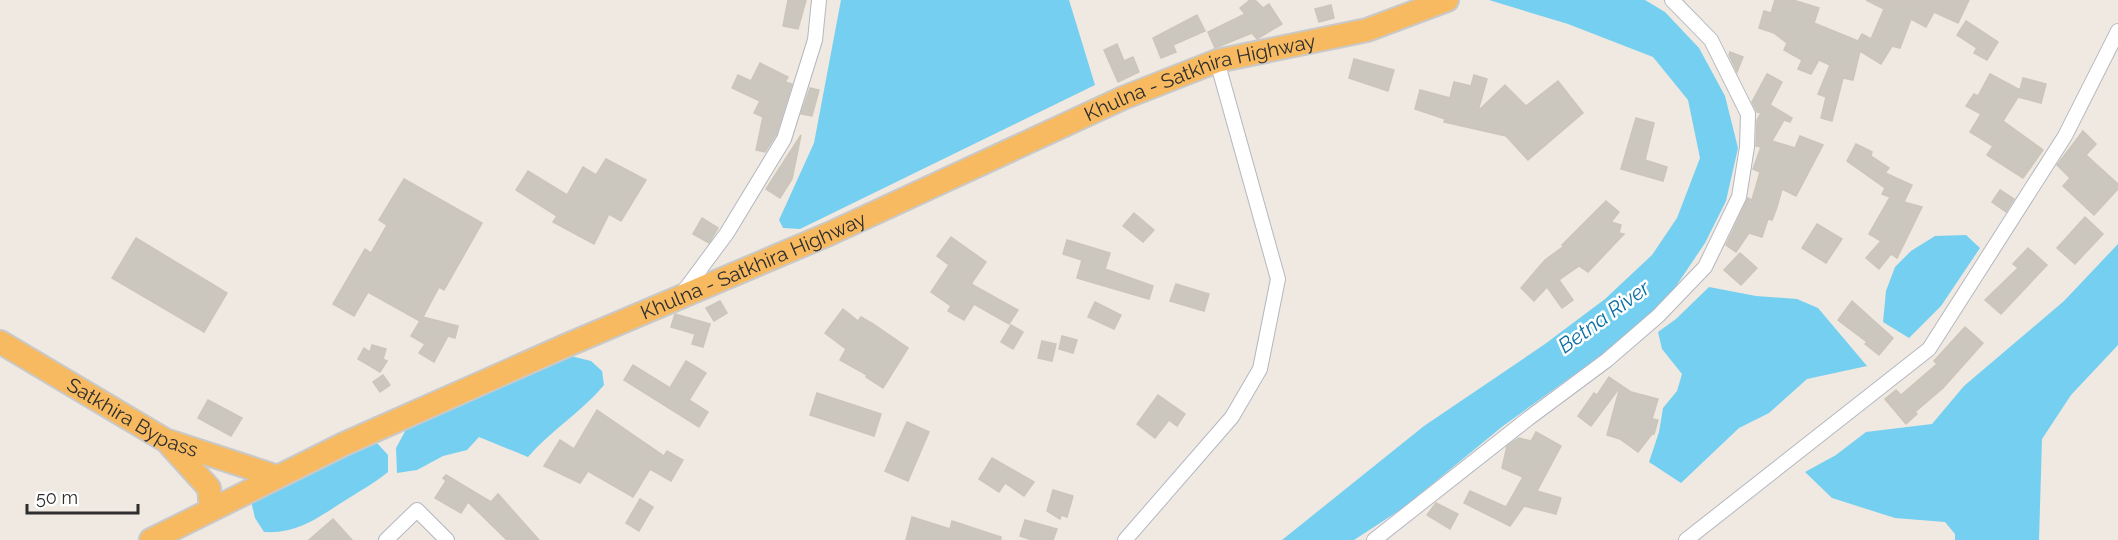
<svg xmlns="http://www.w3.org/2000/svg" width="2118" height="540" font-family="Raleway,sans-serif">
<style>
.water{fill:#75cff0}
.building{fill:#cbc7bf;stroke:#cbc5ba;stroke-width:1.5}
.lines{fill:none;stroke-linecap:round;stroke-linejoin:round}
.minor-casing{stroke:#b4b7c1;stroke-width:16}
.trunk-casing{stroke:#c9c9c9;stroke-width:26}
.minor{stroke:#fff;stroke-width:14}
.trunk{stroke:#f8ba60;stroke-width:22}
.labels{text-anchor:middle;stroke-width:5;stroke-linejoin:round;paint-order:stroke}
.street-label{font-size:20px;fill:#2e2e2e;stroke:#fff}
.water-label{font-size:21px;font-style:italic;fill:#0d6fa3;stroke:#fff}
</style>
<rect width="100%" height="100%" fill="#efe9e1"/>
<!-- water -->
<g class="water">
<path d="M841,0H1069L1095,85L800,229L783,228L779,220L814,143Z"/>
<path d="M1489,0H1645L1665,12L1699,48L1725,96L1738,148L1726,201L1705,243L1666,301L1629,335L1503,426L1403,508L1354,540H1282L1424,426L1545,344L1605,299L1652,255L1677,218L1700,158L1688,100L1653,57L1568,24Z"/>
<path d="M1966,235L1980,248L1941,306L1909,338L1883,322L1886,291L1895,267L1911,251L1935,236Z"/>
<path d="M2118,244V345L2071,395L2042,439L2039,540H1955V534L1945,522L1895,518L1832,498L1805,472L1836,455L1866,432L1932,424L1964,386L2064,301Z"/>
<path d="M1709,287L1756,296L1797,299L1818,308L1867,366L1807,379L1769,413L1739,428L1681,483L1649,462L1659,432L1663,408L1677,391L1682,374L1662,349L1658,332L1676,319Z"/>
<path d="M571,356L591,361L602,371L604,385C582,412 551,430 528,457L479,437L467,450L443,456L417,470L397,473L396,448L408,426Z"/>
<path d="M377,443L388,455V472C376,482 363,489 349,498C320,516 299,534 264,532L255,518L251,501L285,483Z"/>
</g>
<!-- building -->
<g class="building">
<path d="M788,0H806L798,29L783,26Z"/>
<path d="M1250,0H1255L1263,8L1269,4L1282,24L1257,39L1252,33L1215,48L1208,32L1245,14L1240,8Z"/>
<path d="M1775,0H1793L1819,8L1814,23L1858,41L1862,34L1871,39L1884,9L1866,0H1969L1958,23L1934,12L1926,27L1911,19L1900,48L1892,46L1881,64L1860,51L1853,80L1843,78L1832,121L1821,118L1826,97L1818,94L1830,65L1819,60L1811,74L1798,69L1802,60L1784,50L1787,43L1774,33L1759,28L1764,11L1771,13Z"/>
<path d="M1331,5L1334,18L1319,22L1315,9Z"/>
<path d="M1197,15L1205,31L1173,45L1176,52L1161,58L1153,38Z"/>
<path d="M1966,21L1998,42L1987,60L1974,53L1977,48L1957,35Z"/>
<path d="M1117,44L1124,61L1133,57L1139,72L1118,82L1104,50Z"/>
<path d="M1730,52L1743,57L1737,72L1729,55Z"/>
<path d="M1354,59L1394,70L1388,91L1349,78Z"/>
<path d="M760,63L788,77L785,82L792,84L776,135L765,152L756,150L763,117L754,113L760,101L732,88L738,75L751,81Z"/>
<path d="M1767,74L1782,82L1770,105L1792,118L1790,122L1784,120L1772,141L1795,148L1800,136L1823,145L1796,196L1782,189L1777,207L1772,220L1768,219L1762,237L1749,233L1736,252L1726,245L1748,198L1752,200L1760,172L1753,169L1761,147L1756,146L1757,120L1761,113L1757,112L1752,102Z"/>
<path d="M1990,74L2020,90L2023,78L2046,84L2041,103L2018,97L2003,121L2043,150L2023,178L1987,155L1993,146L1970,132L1981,114L1966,106L1974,94L1978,96Z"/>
<path d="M1474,75L1487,79L1478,111L1505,85L1526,106L1558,81L1583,113L1528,160L1506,136L1444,122L1445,119L1415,109L1420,90L1450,98L1454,82L1471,86Z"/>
<path d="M810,88L819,90L812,116L801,114Z"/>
<path d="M1636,118L1654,123L1645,160L1667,167L1663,181L1621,169Z"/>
<path d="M2083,131L2096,144L2086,155L2118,184V189L2094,215L2063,186L2070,178L2057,165Z"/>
<path d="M801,135L792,179L780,198L766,189Z"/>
<path d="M1856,144L1872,152L1871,156L1889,168L1885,173L1912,185L1904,202L1922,207L1897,258L1891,254L1879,269L1866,258L1881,241L1869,234L1890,197L1882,194L1885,188L1847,161Z"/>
<path d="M606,159L646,180L621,221L609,214L594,244L553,222L557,216L516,190L528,171L567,195L583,167L596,175Z"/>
<path d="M404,179L482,223L444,290L439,287L423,317L458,326L455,338L448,336L434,362L419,353L425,344L411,336L420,321L368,292L354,316L333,304L365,249L371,253L387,225L379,220Z"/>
<path d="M2000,190L2014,199L2006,212L1992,202Z"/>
<path d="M1606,201L1619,212L1611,222L1621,225L1619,233L1624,234L1588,272L1579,266L1559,280L1573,300L1562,308L1547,287L1534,301L1521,288L1545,260L1564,246L1562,245Z"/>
<path d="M1134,213L1154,230L1143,242L1123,226Z"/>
<path d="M2085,217L2103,234L2075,264L2057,248Z"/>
<path d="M702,218L718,228L709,243L693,234Z"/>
<path d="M1817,224L1842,239L1826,263L1802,248Z"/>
<path d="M951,237L986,262L971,284L1018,310L1009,324L974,304L964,320L948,311L951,306L931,292L949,265L937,256Z"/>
<path d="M136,238L227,293L204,332L112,278Z"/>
<path d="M1067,240L1110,253L1105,269L1153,286L1149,299L1077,278L1082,260L1063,254Z"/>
<path d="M2028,248L2047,265L2001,314L1985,300L2018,268L2013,264Z"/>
<path d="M1740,253L1757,268L1741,285L1724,270Z"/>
<path d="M1176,284L1209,294L1204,311L1170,301Z"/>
<path d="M720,301L727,313L714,321L706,308Z"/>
<path d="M1852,301L1893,338L1879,355L1865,344L1867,342L1838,320Z"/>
<path d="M1095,302L1121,315L1114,329L1088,317Z"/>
<path d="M843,309L858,321L861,317L873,324L908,348L883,388L866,377L867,375L840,360L846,349L825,333Z"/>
<path d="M675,314L710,324L703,347L692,344L695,334L671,327Z"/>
<path d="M1011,325L1023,332L1013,349L1001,342Z"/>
<path d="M1965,327L1983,343L1943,388L1915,412L1917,414L1906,424L1885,399L1896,390L1901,395L1937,364L1934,361Z"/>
<path d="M1062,336L1077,340L1073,353L1059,349Z"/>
<path d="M1042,341L1056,344L1052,361L1038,358Z"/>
<path d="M372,345L386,349L383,359L387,361L380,372L358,359L364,348L370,352Z"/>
<path d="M686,361L706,373L689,400L708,412L699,427L624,380L633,365L670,388Z"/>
<path d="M383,375L390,385L380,392L373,382Z"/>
<path d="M1609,377L1631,392L1658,399L1652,419L1658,420L1654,434H1652L1638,452L1620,439L1607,435L1620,387L1591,426L1578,416L1594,393L1597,395Z"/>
<path d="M817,393L881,414L874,436L810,415Z"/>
<path d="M1158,395L1185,414L1177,426L1169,420L1155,438L1137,424Z"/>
<path d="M208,400L242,418L231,436L198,418Z"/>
<path d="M597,410L664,456L667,451L683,460L671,481L650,469L633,497L588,471L580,483L544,466L560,440L574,449Z"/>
<path d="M907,422L929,432L908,481L885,471Z"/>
<path d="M1536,432L1561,446L1537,491L1561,498L1556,514L1524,506L1510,526L1464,503L1470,491L1506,507L1523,477L1502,468L1507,446L1519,438L1531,441Z"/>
<path d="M992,458L1034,482L1024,496L1005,483L999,492L979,479Z"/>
<path d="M446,475L491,502L498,494L539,540H507L468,502L461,513L435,498L446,481L443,478Z"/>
<path d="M1053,490L1073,496L1067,517L1061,515L1060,519L1047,511Z"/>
<path d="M640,499L653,507L639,531L626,523Z"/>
<path d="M1436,503L1458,514L1450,529L1427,515Z"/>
<path d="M912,517L950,529L952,521L1001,537V540H906Z"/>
<path d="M333,519L352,540H309Z"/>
<path d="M1025,520L1057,529L1053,540H1032L1020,536Z"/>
</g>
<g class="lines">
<!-- minor casing -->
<g class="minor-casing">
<g id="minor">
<path d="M681,295L727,233L784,139L815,40L819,0"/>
<path d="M386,540L417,510L447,540"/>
<path d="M1125,540L1232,417L1260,369L1278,279L1217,61"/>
<path d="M1374,540L1529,418L1607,360L1658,316L1705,267L1739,197L1747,147L1748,114L1711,40L1672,0"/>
<path d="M1686,540L1929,349L2065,136L2118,31"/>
</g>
</g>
<!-- trunk casing -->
<g class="trunk-casing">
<g id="trunk">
<path id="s1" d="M0,342L165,440L275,476"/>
<path d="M170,445L209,488L211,509"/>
<path id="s2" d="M151,540L344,444L565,346L829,234L1123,98L1217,61L1367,30L1447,0"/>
</g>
</g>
<!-- minor -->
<use href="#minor" class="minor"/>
<!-- trunk -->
<use href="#trunk" class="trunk"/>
</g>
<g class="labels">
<!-- street labels -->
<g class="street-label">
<text dy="7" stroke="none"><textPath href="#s2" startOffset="1148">Khulna - Satkhira Highway</textPath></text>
<text dy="7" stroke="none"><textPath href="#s2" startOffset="662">Khulna - Satkhira Highway</textPath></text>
<text dy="7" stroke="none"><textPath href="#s1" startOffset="153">Satkhira Bypass</textPath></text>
</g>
<!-- water labels -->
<g class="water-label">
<text transform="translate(1604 317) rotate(-36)" y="7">Betna River</text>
</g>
</g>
<!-- scale -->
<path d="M27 504v9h111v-9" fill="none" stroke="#2e2e2e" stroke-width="3"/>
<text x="36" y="504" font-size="18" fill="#2e2e2e" stroke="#ffffff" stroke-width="4.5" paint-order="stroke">50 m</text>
</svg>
